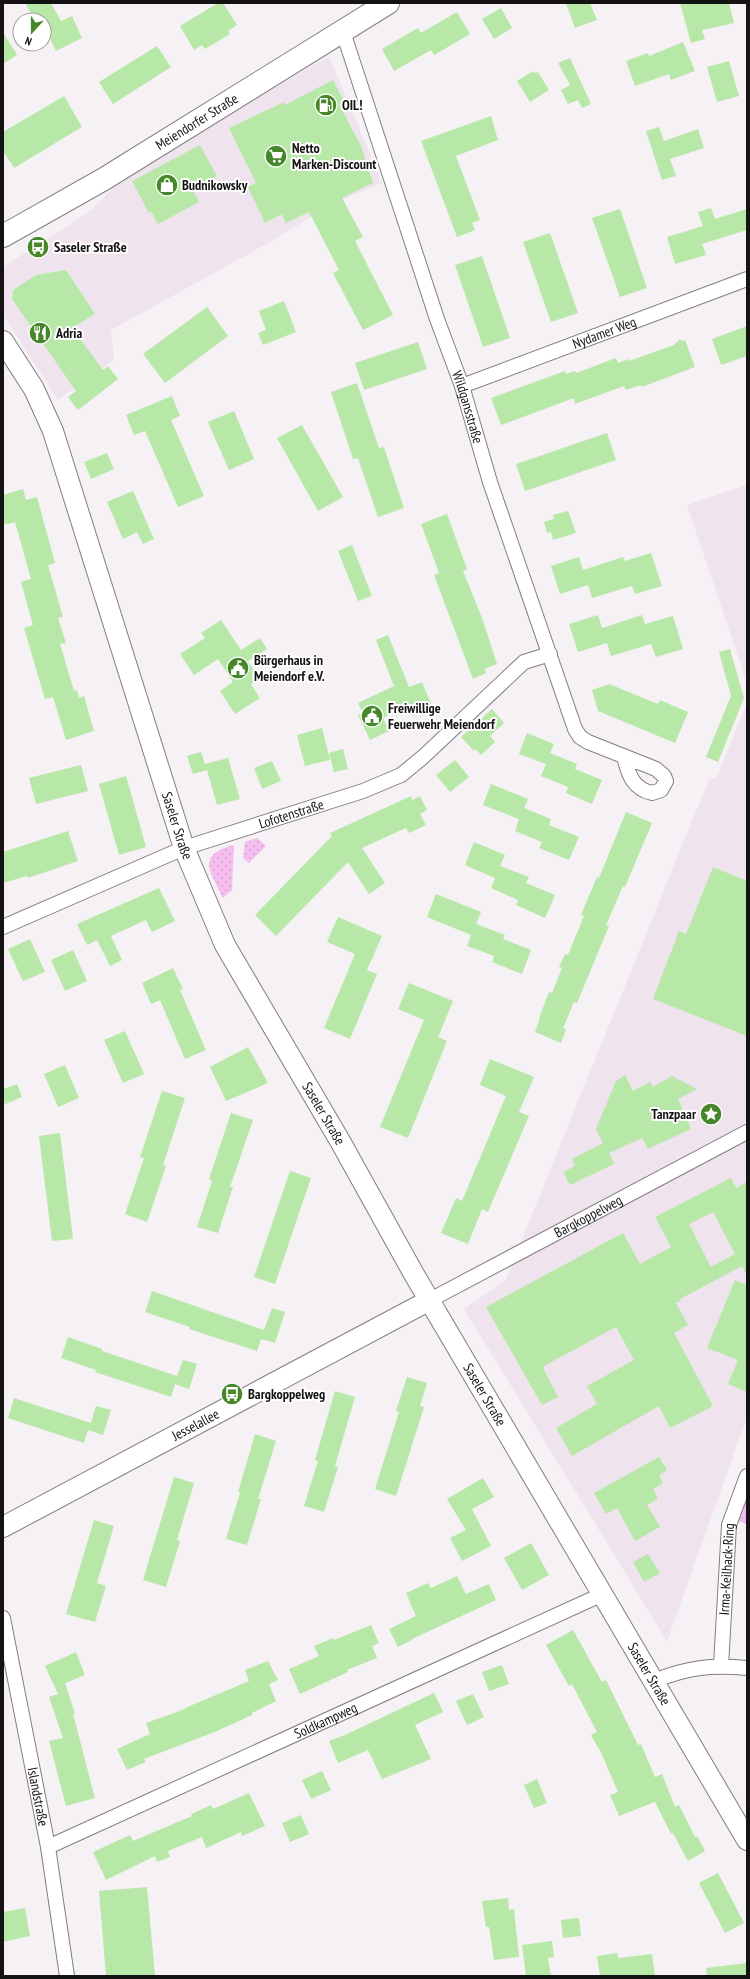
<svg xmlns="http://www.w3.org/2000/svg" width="750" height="1979" font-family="'PT Sans Narrow',sans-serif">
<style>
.built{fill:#efe3ed}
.grass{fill:url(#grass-dots)}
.building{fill:#b8e8a8;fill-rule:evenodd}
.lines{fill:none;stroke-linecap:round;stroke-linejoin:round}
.street-casing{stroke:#827d82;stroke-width:16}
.secondary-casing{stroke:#827d82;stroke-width:22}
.primary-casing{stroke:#827d82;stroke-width:24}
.street{stroke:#fff;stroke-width:14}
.secondary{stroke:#fff;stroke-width:20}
.primary{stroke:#fff;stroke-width:22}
.labels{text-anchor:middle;stroke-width:4;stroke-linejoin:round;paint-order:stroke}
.poi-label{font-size:14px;font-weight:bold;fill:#141213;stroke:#fff;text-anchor:start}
.street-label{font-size:14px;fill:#141213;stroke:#fff}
</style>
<defs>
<pattern id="grass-dots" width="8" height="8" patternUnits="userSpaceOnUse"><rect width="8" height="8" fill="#f6beef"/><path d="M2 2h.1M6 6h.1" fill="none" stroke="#d2a2cc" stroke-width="1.8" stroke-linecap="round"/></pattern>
</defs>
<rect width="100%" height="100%" fill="#f6f1f5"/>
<!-- built -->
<g class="built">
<path d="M329,56L382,183L336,202L270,242L111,330L114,360L58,400L3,315V267L71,224L93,208L124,177Z"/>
<path d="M747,485V683L687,505Z"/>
<path d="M747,703V1417L667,1641L464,1309L505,1281L710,777L716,779Z"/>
</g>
<!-- grass -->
<g class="grass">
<path d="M257,838L266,846L249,863L243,858L245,842Z"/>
<path d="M234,845L232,890L223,898C211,872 195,855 234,845Z"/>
<path d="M747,1490V1524L735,1520Z"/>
</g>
<!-- building -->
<g class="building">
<path d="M25,3H51L61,21L72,16L82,38L56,51L44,26V20H35Z"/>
<path d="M218,3H223L237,25L228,31L230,34L205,49L202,45L194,50L180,26Z"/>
<path d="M566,3H590L597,20L575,28Z"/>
<path d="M680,3H729L734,23L702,30L705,39L691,43Z"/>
<path d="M501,8L512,28L494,39L482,19Z"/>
<path d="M457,12L470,34L434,55L431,50L394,71L382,49L418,28L421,33Z"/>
<path d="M3,32L17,55L3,64Z"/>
<path d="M683,42L695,71L671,80L669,74L635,86L626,61L648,53L649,56Z"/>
<path d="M157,46L171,67L113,104L99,82Z"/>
<path d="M570,58L591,104L582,108L578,100L568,104L561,90L570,85L558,63Z"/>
<path d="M729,61L739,96L717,102L707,67Z"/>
<path d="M533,71L534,73L538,72L549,90L530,102L517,81Z"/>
<path d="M333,80L347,107L342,110L361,146L373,183L342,198L363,237L355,241L393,315L363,330L333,273L339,270L309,212L286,223L282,214L265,223L248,187L256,183L229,128L284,102L285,105Z"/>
<path d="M64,96L82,127L14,168L3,151V132Z"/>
<path d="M491,116L498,140L456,156L480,220L472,223L475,230L457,237L421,141Z"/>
<path d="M659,127L664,141L698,129L704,148L670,159L676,176L662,180L646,131Z"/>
<path d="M200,145L217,176L192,189L199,202L158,224L151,211L149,213L132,181Z"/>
<path d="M711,208L715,219L747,209V230L702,244L706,255L675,264L667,237L703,226L698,212Z"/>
<path d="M620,209L647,288L620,297L592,218Z"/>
<path d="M550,233L578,313L551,322L523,242Z"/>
<path d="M482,256L510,338L483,347L455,265Z"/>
<path d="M66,270L95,314L72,328L103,370L108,366L118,379L78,410L68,397L76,391L12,299L13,290L36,275Z"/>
<path d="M284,301L296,332L263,345L258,333L266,330L259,311Z"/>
<path d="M207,307L228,336L165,383L143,354Z"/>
<path d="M747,326V356L721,365L712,339Z"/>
<path d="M680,339L682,341L685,340L695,367L642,387L641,385L626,390L624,386L575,404L574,398L501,425L491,398L565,371L566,374L575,371L576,373L616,358L618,363L628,359L629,361L674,345Z"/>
<path d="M418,342L427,369L364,390L355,363Z"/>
<path d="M357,383L379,448L384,447L404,508L378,517L358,458L353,459L331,392Z"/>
<path d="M172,396L180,416L171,420L204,496L178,507L145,431L134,435L126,415Z"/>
<path d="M234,411L254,459L229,470L208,422Z"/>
<path d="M302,425L343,497L318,511L277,438Z"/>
<path d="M607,433L616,460L525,491L516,464Z"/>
<path d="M107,453L114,469L91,479L84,462Z"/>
<path d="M23,489L26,500L37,497L55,563L48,565L63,617L58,618L66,643L60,644L74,691L77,690L79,698L84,696L94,731L66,740L53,697L45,699L24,628L33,625L21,582L31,579L15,522L3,525V495Z"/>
<path d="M133,491L154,539L143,544L137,532L123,539L107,502Z"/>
<path d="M568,511L576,533L553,540L551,532L547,533L544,522L554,519L553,515Z"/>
<path d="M447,514L467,569L463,571L482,618L497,664L484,669L486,673L473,679L434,575L439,573L421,524Z"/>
<path d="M352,545L372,596L358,601L338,551Z"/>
<path d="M651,553L662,586L635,594L632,586L592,598L588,585L560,594L551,566L579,557L583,570L623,557L625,561Z"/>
<path d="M598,615L602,628L642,615L645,624L673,616L683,649L656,657L651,644L611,656L607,643L578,652L569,624Z"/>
<path d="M221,620L241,650L260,638L267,649L248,661L260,679L251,684L260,698L235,714L220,691L233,682L218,659L194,675L180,654L205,638L201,633Z"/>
<path d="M388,635L409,687L422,682L433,708L413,716L408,706L383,718L389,731L370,740L358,715L363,713L358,703L394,686L376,640Z"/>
<path d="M730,649L744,698L718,762L706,757L731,696L719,652Z"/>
<path d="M609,684L658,704L660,700L688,712L675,743L598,711L592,690Z"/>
<path d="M492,709L504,723L490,736L495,742L481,755L476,749L474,751L461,737Z"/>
<path d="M322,728L330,760L305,766L297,735Z"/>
<path d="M527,733L554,744L550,753L577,764L575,769L602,780L592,804L566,793L568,787L541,776L546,764L519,754Z"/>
<path d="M343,749L348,769L334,772L329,753Z"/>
<path d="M201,752L205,764L228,758L240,799L217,805L207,770L193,774L187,756Z"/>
<path d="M455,760L469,777L450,792L436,775Z"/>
<path d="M272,761L281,781L262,789L254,768Z"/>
<path d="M81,765L88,791L36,804L29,778Z"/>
<path d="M126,776L146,847L119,855L99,784Z"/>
<path d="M491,784L528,799L524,808L551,819L549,825L579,837L569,860L539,848L542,842L515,831L519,819L483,805Z"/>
<path d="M411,796L412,800L420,796L427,810L420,814L426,825L409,833L406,828L362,848L385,883L369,894L348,862L276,936L255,915L332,836L330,833Z"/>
<path d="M626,812L652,823L625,887L623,886L606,925L609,926L577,1003L574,1002L563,1028L566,1029L561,1043L535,1032L540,1018H539L549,992L552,993L562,968L559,967L565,954L568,955L584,916L581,915L597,877L599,878Z"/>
<path d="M68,831L78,861L28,878L27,876L3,883V852Z"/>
<path d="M474,842L505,855L500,866L529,877L526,883L555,895L545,918L516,905L518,900L491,888L495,878L465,865Z"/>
<path d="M713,867L747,881V1036L653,999L679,931L686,934Z"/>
<path d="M159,888L175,921L152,932L146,920L111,936L122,960L110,966L97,940L87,945L77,924Z"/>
<path d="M436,894L481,912L476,924L505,935L503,939L531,950L522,974L492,962L494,956L467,946L471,935L427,917Z"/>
<path d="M338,917L382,936L367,970L377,974L350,1039L324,1028L355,954L327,942Z"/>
<path d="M30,939L45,972L23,981L8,949Z"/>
<path d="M73,950L87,981L65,991L51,960Z"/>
<path d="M173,968L183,989L180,990L206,1050L185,1059L160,1000L151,1004L142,983Z"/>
<path d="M409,983L453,1001L438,1037L447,1041L408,1138L380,1127L424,1020L398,1009Z"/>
<path d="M125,1031L144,1074L123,1083L104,1040Z"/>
<path d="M248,1047L268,1083L226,1101L210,1067Z"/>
<path d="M490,1059L534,1077L519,1112L529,1116L488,1212L482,1209L468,1244L441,1233L456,1198L462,1201L506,1096L480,1085Z"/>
<path d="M65,1065L79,1098L58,1107L44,1074Z"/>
<path d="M625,1075L633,1091L650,1082L653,1087L672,1076L697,1089L678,1099L691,1129L648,1149L642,1138L609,1153L614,1164L570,1185L563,1172L575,1166L572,1159L603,1143L596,1129L616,1081Z"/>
<path d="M17,1084L22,1097L3,1105V1089Z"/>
<path d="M162,1091L185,1098L163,1165L166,1166L147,1222L125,1214L144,1158L140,1157Z"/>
<path d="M231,1113L253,1120L230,1187H233L218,1233L197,1227L212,1181L209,1179Z"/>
<path d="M60,1133L73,1239L52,1241L39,1136Z"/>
<path d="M290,1171L311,1178L275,1284L254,1277Z"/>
<path d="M731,1178L736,1188L747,1182V1276L742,1266L680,1299L681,1301L676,1303L688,1325L674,1333L713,1406L670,1428L659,1406L572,1456L556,1428L597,1404L587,1386L634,1360L616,1327L544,1366L543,1368L558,1397L542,1405L486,1307L623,1233L640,1264L671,1247L655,1217ZM713,1212L735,1254L711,1267L689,1224Z"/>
<path d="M735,1280L747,1285V1392L728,1384L738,1360L707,1348Z"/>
<path d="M152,1291L264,1330L272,1308L285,1312L275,1343L261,1339L257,1351L189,1329L190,1327L145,1312Z"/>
<path d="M68,1337L102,1349V1351L177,1376L183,1360L197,1364L189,1389L175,1384L171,1397L95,1372L96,1370L61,1358Z"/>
<path d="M407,1377L427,1383L420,1406L424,1407L396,1496L375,1489L399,1412L396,1411Z"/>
<path d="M335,1391L355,1397L335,1466L338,1467L324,1512L304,1506L318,1461L315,1460Z"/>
<path d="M14,1398L91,1423L96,1406L111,1410L103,1435L88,1430L84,1443L8,1418Z"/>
<path d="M255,1434L276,1441L258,1499H261L247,1545L226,1539L240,1493L238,1492Z"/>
<path d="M659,1457L667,1470L659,1475L663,1483L653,1489L658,1499L647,1505L660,1527L635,1541L617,1508L606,1514L594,1493Z"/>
<path d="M174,1477L194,1483L177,1540L180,1541L166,1587L143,1580Z"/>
<path d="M483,1478L494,1497L472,1509L491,1546L462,1561L450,1538L466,1530L447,1499Z"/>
<path d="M94,1520L114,1526L97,1583L106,1586L95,1622L66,1614Z"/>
<path d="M531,1543L549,1575L522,1590L504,1558Z"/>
<path d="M648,1554L660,1573L644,1582L633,1562Z"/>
<path d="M457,1576L466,1594L489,1584L496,1600L412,1639V1640L398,1647L389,1629L416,1616L406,1593L428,1583L431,1588Z"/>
<path d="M371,1625L379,1643L372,1646L377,1658L347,1670L348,1672L300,1694L289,1669L319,1656L314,1646L333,1638L334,1640Z"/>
<path d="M573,1630L602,1682L606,1680L638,1745L641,1744L655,1777L662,1774L675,1807L679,1805L695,1837L697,1836L705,1851L688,1861L673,1833L671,1834L655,1802L619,1816L610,1795L618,1792L599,1748H598L591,1735L597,1732L572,1684L569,1686L546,1645Z"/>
<path d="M76,1652L85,1675L65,1683L75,1714H73L95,1798L66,1806L49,1741L63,1738L49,1697L58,1694L45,1666Z"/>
<path d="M268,1661L278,1680L269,1684L276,1701L252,1713V1715L217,1731L144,1759L146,1762L127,1770L117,1749L150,1734L146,1723L185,1709V1708L249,1681L245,1670Z"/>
<path d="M502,1665L509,1684L489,1691L482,1672Z"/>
<path d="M434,1693L443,1712L415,1725L431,1759L382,1779L368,1750L338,1763L329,1741L347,1734Z"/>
<path d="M473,1694L484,1717L467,1725L456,1701Z"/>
<path d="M322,1771L331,1790L311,1799L302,1780Z"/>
<path d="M537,1779L547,1803L534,1808L524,1785Z"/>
<path d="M249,1793L265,1826L242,1836L241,1832L206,1848L202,1837L168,1851L170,1857L157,1862L155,1856L106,1880L93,1852L130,1835L133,1841L192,1816L191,1814L211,1805L213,1809Z"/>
<path d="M301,1815L309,1834L290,1842L282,1823Z"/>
<path d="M718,1873L744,1923L725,1933L699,1883Z"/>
<path d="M147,1887L155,1976H106L99,1891Z"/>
<path d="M508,1898L509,1910L514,1909L519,1957L494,1960L489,1927H486L482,1901Z"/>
<path d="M25,1908L30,1936L3,1942V1912Z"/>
<path d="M579,1918L581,1936L563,1938L561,1920Z"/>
<path d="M552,1941L554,1957L548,1958L551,1976H526L522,1945Z"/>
<path d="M617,1953L618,1958L652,1954L655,1976H600L597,1956Z"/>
<path d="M747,1963V1976H707L706,1968Z"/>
</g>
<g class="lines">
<!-- street casing -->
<g class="street-casing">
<g id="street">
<path id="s1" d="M341,31L346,41L437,319L462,386L490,482L575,729L580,737L588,742L656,769L664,776L666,781L661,790L652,793C633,789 628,774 624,756"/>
<path id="s2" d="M462,386L747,279"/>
<path id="s3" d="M3,927L184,848L363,791L401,775L423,757L524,662L550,654"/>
<path id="s4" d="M430,1300L747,1132"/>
<path id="s5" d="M3,1618L48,1847L67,1976"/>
<path id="s6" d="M721,1666L729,1525L747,1476"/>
<path d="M654,1681C688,1667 711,1665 747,1668"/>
<path id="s7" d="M48,1847L603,1594"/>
</g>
</g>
<!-- secondary casing -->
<g class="secondary-casing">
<g id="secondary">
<path id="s8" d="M3,341L34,389L53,431L184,848L225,945L340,1141L415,1276L747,1840"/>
<path id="s9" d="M3,1527L430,1300"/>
</g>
</g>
<!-- primary casing -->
<g class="primary-casing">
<g id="primary">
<path id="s10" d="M3,236L104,179L388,3"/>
</g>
</g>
<!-- street -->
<use href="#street" class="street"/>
<!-- secondary -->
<use href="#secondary" class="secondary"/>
<!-- primary -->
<use href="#primary" class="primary"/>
</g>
<!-- icons -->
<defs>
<g id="fuel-disc" transform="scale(1.15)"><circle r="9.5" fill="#468729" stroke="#fff"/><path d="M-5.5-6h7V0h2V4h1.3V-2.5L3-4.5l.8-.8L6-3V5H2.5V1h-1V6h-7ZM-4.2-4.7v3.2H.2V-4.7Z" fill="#fff"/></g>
<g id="supermarket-disc" transform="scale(1.15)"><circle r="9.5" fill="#468729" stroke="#fff"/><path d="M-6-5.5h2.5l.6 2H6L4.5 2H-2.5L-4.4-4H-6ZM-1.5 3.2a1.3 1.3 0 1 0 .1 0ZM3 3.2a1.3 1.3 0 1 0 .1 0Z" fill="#fff"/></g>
<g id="shop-disc" transform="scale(1.15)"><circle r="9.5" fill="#468729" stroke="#fff"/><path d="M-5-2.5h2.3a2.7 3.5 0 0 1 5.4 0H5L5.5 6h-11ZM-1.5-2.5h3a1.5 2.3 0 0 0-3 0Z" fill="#fff"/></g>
<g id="bus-disc" transform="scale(1.15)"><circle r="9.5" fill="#468729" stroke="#fff"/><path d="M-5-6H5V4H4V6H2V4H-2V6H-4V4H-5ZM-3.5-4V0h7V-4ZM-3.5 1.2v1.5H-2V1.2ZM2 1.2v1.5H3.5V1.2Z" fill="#fff"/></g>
<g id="restaurant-disc" transform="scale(1.15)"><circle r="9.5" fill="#468729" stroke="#fff"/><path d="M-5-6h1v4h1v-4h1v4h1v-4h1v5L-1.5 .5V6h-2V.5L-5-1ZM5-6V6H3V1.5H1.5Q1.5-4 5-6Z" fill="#fff"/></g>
<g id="civic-disc" transform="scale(1.15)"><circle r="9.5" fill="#468729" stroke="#fff"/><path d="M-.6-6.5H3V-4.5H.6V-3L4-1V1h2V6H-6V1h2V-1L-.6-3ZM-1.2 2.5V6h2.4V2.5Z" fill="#fff"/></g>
<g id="sight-disc" transform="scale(1.15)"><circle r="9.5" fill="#468729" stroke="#fff"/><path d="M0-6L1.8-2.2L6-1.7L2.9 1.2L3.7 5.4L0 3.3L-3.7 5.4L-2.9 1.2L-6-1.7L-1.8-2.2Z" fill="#fff"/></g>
</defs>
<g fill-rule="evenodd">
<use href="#fuel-disc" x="326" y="105"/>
<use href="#supermarket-disc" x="276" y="156"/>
<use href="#shop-disc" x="167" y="185"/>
<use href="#bus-disc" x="38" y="247"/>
<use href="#restaurant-disc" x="40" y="333"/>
<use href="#civic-disc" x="238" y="668"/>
<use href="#civic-disc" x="372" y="716"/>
<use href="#sight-disc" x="711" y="1114"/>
<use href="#bus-disc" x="232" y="1394"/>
</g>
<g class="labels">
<!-- poi labels -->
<g class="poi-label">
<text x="342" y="110">OIL!</text>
<text x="292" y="153">Netto<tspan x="292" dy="16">Marken-Discount</tspan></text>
<text x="182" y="190">Budnikowsky</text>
<text x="54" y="252">Saseler Straße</text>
<text x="56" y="338">Adria</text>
<text x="254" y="665">Bürgerhaus in<tspan x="254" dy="16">Meiendorf e.V.</tspan></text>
<text x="388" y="713">Freiwillige<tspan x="388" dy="16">Feuerwehr Meiendorf</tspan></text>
<text x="696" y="1119" text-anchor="end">Tanzpaar</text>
<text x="248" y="1399">Bargkoppelweg</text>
</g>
<!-- street labels -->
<g class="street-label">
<text dy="5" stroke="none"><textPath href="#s10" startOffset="225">Meiendorfer Straße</textPath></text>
<text dy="5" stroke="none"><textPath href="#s2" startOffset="152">Nydamer Weg</textPath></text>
<text dy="5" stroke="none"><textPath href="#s1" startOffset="397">Wildgansstraße</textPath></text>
<text dy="5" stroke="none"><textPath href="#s3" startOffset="310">Lofotenstraße</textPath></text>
<text dy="5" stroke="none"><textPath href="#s8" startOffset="517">Saseler Straße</textPath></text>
<text dy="5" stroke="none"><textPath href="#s8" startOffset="841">Saseler Straße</textPath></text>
<text dy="5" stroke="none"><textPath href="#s4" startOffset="179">Bargkoppelweg</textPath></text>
<text dy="5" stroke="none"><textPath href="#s8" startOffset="1165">Saseler Straße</textPath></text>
<text dy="5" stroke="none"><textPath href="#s9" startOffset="218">Jesselallee</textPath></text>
<text dy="5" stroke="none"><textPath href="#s6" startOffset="97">Irma-Keilhack-Ring</textPath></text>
<text dy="5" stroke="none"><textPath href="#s8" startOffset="1489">Saseler Straße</textPath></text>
<text dy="5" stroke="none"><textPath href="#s7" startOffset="305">Soldkampweg</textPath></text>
<text dy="5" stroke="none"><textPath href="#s5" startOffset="182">Islandstraße</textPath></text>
</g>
</g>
<!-- border -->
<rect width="750" height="1979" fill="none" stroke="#141213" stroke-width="8"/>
<!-- north arrow -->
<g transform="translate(32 32) rotate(201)"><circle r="19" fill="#ffffff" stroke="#a1a0a1"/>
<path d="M0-3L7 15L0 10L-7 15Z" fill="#468729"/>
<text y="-6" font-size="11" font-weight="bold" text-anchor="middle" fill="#141213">N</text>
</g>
</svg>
